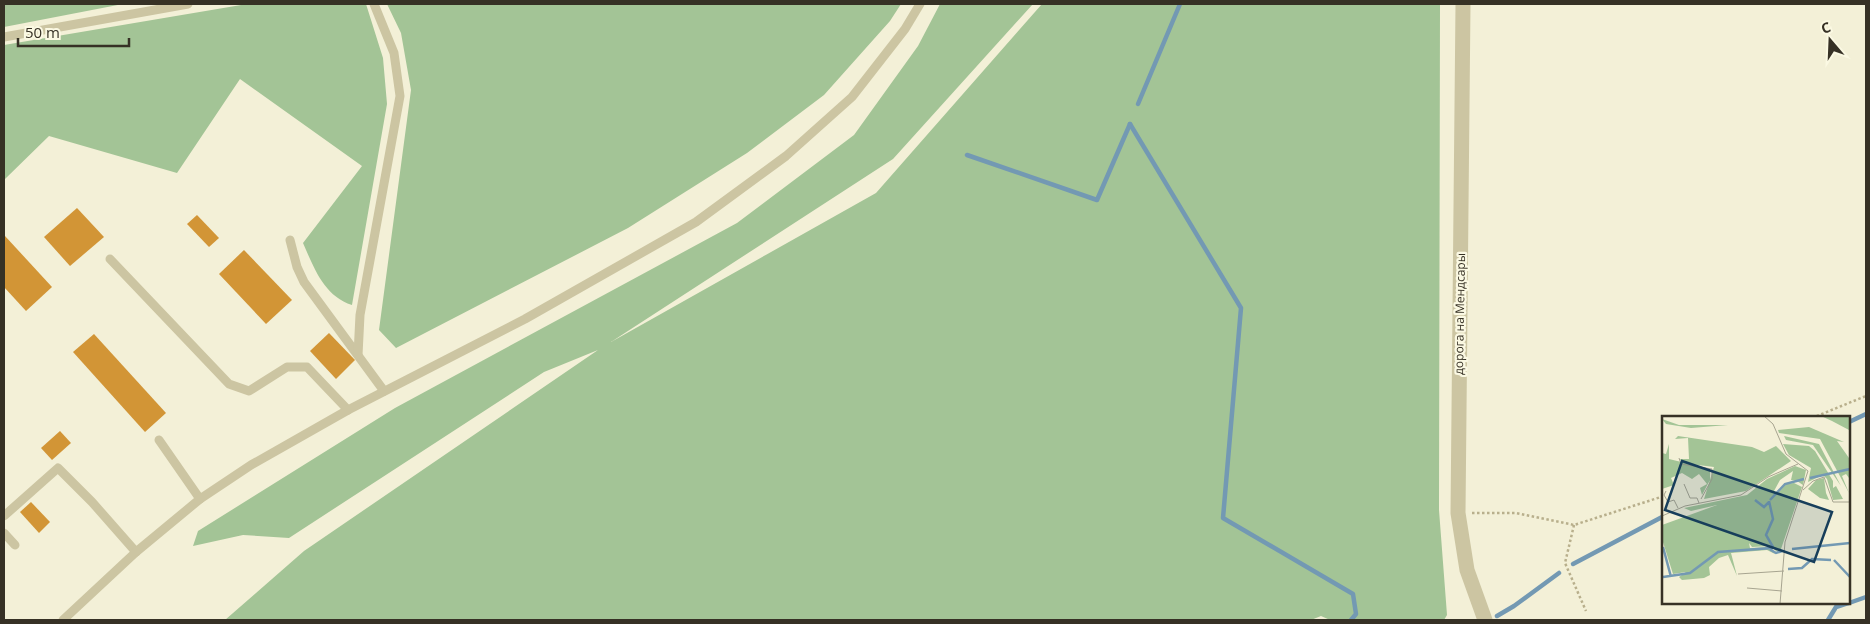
<svg xmlns="http://www.w3.org/2000/svg" width="1870" height="624" font-family="'Open Sans',sans-serif">
<style>
.green{fill:#a3c496}
.lines{fill:none;stroke-linecap:round;stroke-linejoin:round}
.stream{stroke:#7399b3;stroke-width:4.5}
.building{fill:#d29536}
.path{stroke:#b8af8c;stroke-width:2.5;stroke-dasharray:2.5 2.5;stroke-linecap:butt}
.lane{stroke:#ccc5a2;stroke-width:9}
.street{stroke:#ccc5a2;stroke-width:15}
.labels{text-anchor:middle;stroke-width:4.5;stroke-linejoin:round;paint-order:stroke}
.street-label{font-size:12px;fill:#363125;stroke:#fbf9e3}
.inset-river{fill:none;stroke:#7399b3;stroke-width:2.5}
.inset-road{fill:none;stroke:#a7a490;stroke-width:1}
.view{fill:#173e5b;fill-opacity:0.15;stroke:#173e5b;stroke-width:2.5}
.inset-edge{fill:none;stroke:#363125;stroke-width:2.5}
</style>
<rect width="100%" height="100%" fill="#f3f0d7"/>
<!-- green -->
<g class="green">
<path d="M4,4H123L4,27Z"/>
<path d="M247,4H366L383,58L387,104L352,305C324,296 314,268 303,243L362,166L240,79L177,173L49,136L4,180V45Z"/>
<path d="M387,4H901L890,21L824,95L747,153L628,228L396,348L379,330L411,90L401,33Z"/>
<path d="M940,4H1033L893,159L611,342L876,193L1042,4H1440L1439,510L1447,615L1444,620H1330L1321,616L1311,620H225L304,551L598,350L544,372L289,538L243,535L193,546L198,531L395,408L737,223L854,135L918,46Z"/>
</g>
<g class="lines">
<!-- stream -->
<g class="stream">
<path d="M1138,104L1180,4"/>
<path d="M1130,124L1241,308L1223,518L1353,594L1356,614L1351,620"/>
<path d="M967,155L1097,200L1130,124"/>
<path d="M1849,422L1866,414"/>
<path d="M1573,564L1664,516"/>
<path d="M1849,603L1866,597"/>
<path d="M1497,616L1514,606L1559,573"/>
<path d="M1828,620L1836,607L1848,603"/>
</g>
</g>
<!-- building -->
<g class="building">
<path d="M77,208L104,237L70,266L44,237Z"/>
<path d="M197,215L219,238L209,247L187,224Z"/>
<path d="M5,236L52,287L26,311L4,287Z"/>
<path d="M244,250L292,300L266,324L219,274Z"/>
<path d="M329,333L355,360L336,379L310,351Z"/>
<path d="M94,334L166,413L145,432L73,352Z"/>
<path d="M60,431L71,443L52,460L41,448Z"/>
<path d="M31,502L50,522L39,533L20,512Z"/>
</g>
<g class="lines">
<!-- path -->
<g class="path">
<path d="M1812,418L1866,396"/>
<path d="M1472,513H1516L1574,525L1664,496"/>
<path d="M1574,525L1565,563L1586,611"/>
</g>
<!-- lane -->
<g class="lane">
<path d="M4,37L188,4"/>
<path d="M290,240L297,267L304,282L384,391"/>
<path d="M110,259L229,384L249,391L287,367H307L348,410"/>
<path d="M358,355L360,315L400,96L394,53L374,4"/>
<path d="M159,440L200,499"/>
<path d="M4,516L58,468L92,502L136,552"/>
<path d="M4,533L15,545"/>
<path d="M63,620L136,552L200,499L251,465L348,410L525,319L696,222L786,156L852,97L905,29L920,4"/>
</g>
<!-- street -->
<path class="street" d="M1463,4L1458,513L1467,570L1485,620"/>
</g>
<g class="labels">
<!-- street labels -->
<g class="street-label">
<text transform="translate(1460 314) rotate(-89)" y="4">дорога на Мендсары</text>
</g>
</g>
<!-- overview -->
<g transform="translate(1662 416)">
<rect width="188" height="188" fill="#f3f0d7"/>
<path d="M159,0H187V14L170,5ZM0,3L17,9H66L29,12L4,8ZM147,11L182,26L175,25L187,42V62L184,58L180,60L187,77L158,23L117,17L116,14ZM16,20L90,31L102,36L114,30L129,45L84,75L42,83L52,51L20,47L18,43H27L26,22L13,23ZM122,20L157,28L179,70L151,29L124,24ZM7,28V43L48,53V64L40,79L38,72L45,68L37,58L30,63L20,57L9,62L12,69L0,73V37L4,38ZM121,28L147,30L153,35L171,65V72L174,70L181,83L171,84L165,63L161,59L146,66L149,52L127,39ZM133,50L144,54L141,69L135,65L129,64L131,55L118,64L112,75L116,77L124,68L132,67L140,71L119,133L114,135L109,130L90,131L87,127L88,132L108,131L113,138L105,134L69,137L75,160L66,139L57,142L47,151L48,159L42,162L20,164L17,161L24,156L11,158L0,123V109L55,89L29,95L22,92L85,79L105,63ZM162,62L164,77L167,84L158,82L146,73L154,64Z" fill="#a3c496"/>
<path class="inset-river" d="M148,62L188,53M93,84L102,91L107,86M108,84L123,68L142,63M107,85L111,103L104,119L111,131M1,131L9,161M130,133L188,127M172,144L188,161M126,153L140,152L150,143L169,144M1,161L28,157L56,136L110,132L109,134L114,137L120,135"/>
<path class="inset-road" d="M102,0L111,8L124,38L146,55L123,126L118,188M17,42L19,48L50,53V63L39,83M22,68L28,82H35L37,87M141,74L151,65L162,61L171,86H188M4,75L2,79L6,86L12,84L16,92M0,100L23,90L79,79L106,61L136,48M76,158L122,155M85,172L120,175"/>
<path class="view" d="M20,45L170,96L152,146L3,94Z"/>
<rect width="188" height="188" class="inset-edge"/>
</g>
<!-- border -->
<rect width="1870" height="624" fill="none" stroke="#363125" stroke-width="10"/>
<!-- north arrow -->
<g transform="translate(1830 40) rotate(341)" stroke="#fbf9e3" stroke-width="4" paint-order="stroke">
<path d="M0-4L9 19L0 12L-9 19Z" fill="#363125"/>
<text y="-8" font-size="14" font-weight="bold" text-anchor="middle" fill="#363125">С</text>
</g>
<!-- scale -->
<path d="M18 38v8h111v-8" fill="none" stroke="#363125" stroke-width="2.5"/>
<text x="25" y="38" font-size="15" fill="#363125" stroke="#fbf9e3" stroke-width="4" paint-order="stroke">50 m</text>
</svg>
